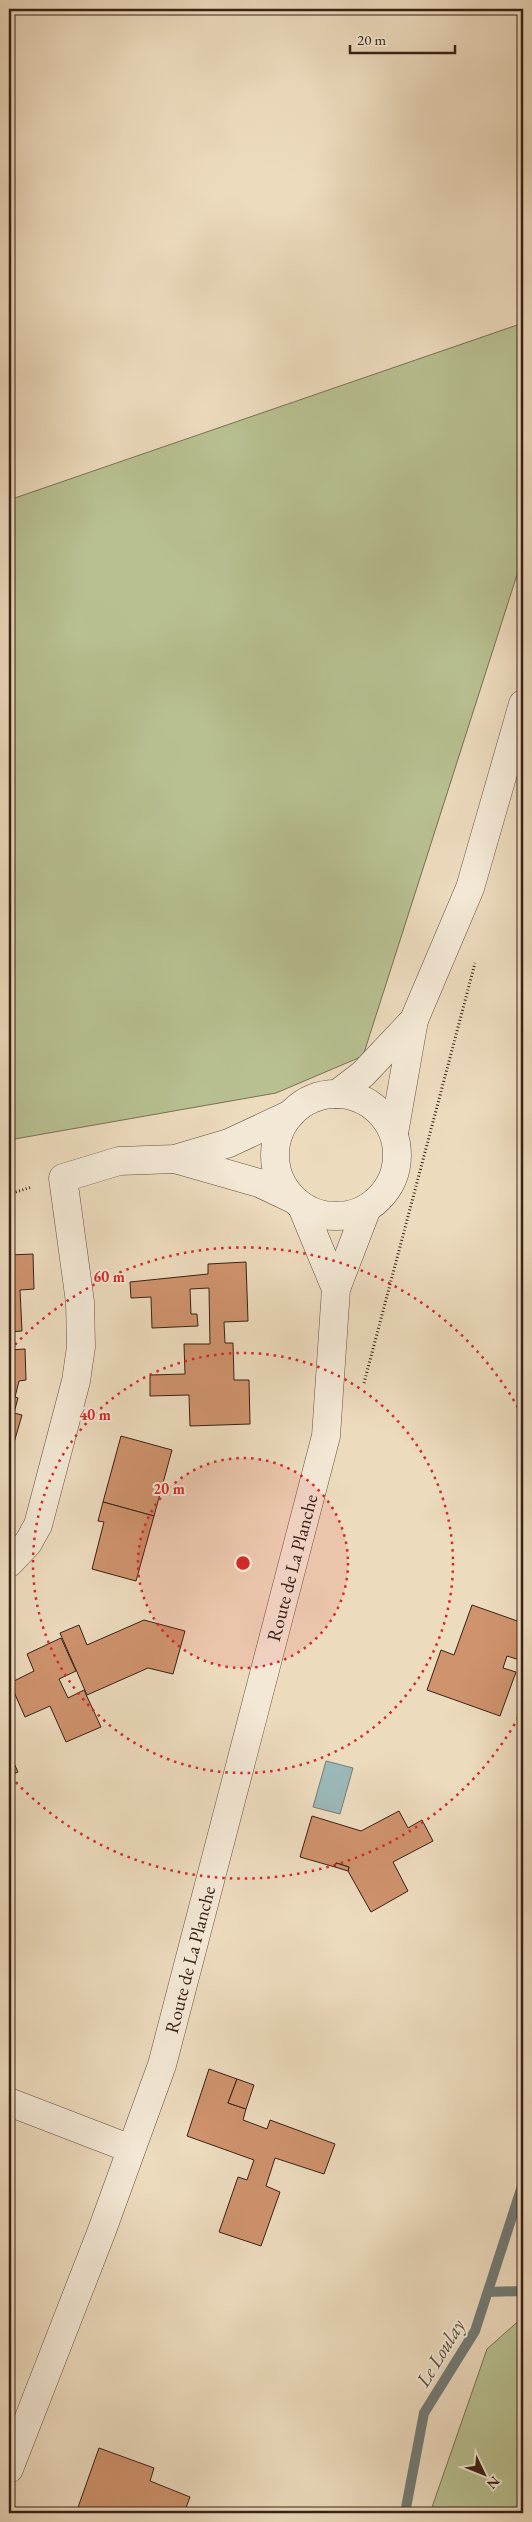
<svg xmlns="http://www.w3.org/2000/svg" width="532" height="2522" font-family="'EB Garamond',serif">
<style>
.green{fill:#b8c091;stroke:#787053}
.water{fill:#9bb9b9;stroke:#737c77}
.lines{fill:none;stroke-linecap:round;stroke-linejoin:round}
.stream{stroke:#737c77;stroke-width:10}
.building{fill:#cf936d;stroke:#382015}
.minor-casing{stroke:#654f3f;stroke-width:29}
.path{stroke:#382015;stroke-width:3;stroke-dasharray:1 2.5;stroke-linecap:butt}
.minor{stroke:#f3e8d5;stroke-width:28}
.ring{fill:none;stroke:#d62828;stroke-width:2.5;stroke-dasharray:2.5 5}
.labels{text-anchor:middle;stroke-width:4;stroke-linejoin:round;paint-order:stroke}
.street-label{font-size:19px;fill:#382015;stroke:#f3e8d5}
.water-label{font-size:20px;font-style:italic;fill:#564e46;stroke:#f3e8d5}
.centre{fill:#d62828;stroke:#f3e8d5;stroke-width:2.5}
.ring-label{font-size:15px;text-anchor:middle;font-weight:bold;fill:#d62828;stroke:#f3e8d5;stroke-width:4;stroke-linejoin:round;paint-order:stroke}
</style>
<rect width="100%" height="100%" fill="#eddbbe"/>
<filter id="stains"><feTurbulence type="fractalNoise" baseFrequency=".004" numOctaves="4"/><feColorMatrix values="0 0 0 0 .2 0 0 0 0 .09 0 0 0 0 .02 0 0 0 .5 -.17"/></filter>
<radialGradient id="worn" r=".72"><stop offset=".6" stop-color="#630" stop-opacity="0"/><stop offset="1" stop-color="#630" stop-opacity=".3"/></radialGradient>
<!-- green -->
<g class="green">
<path d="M523,323V556L363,1056L276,1093L9,1140V500Z"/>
<path d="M523,2317V2513H430L487,2349Z"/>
</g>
<!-- water -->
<path class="water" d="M326,1761L353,1768L340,1814L313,1807Z"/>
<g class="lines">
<!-- stream -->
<g class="stream">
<path d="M488,2292L523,2291"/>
<path d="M405,2513L424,2413L475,2331L523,2183"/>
</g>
</g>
<!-- building -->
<g class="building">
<path d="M33,1254L34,1289L20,1290L22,1331L9,1332V1255Z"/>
<path d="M246,1262L248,1321L224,1322L225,1343H233L234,1380H249L250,1424L190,1426L189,1395L150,1396V1375L185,1374L184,1344H210L209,1288L190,1289L191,1314H197L198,1326L152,1328L151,1297L131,1298L130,1282L208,1274V1264Z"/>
<path d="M25,1349L26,1380L19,1381L15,1397L18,1398L14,1413L22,1415L9,1460L13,1461L9,1475V1350Z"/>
<path d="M121,1436L172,1450L154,1516L103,1502Z"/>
<path d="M103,1502L154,1516L136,1581L92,1569L104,1522L98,1521Z"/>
<path d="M472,1605L523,1623V1661L507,1656L503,1668L516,1672L500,1716L427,1690L441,1650L454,1655Z"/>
<path d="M144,1620L185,1631L173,1674L148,1668L87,1695L60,1633L79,1625L87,1645Z"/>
<path d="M61,1638L76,1671L59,1679L68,1698L84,1690L101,1727L66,1742L50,1706L25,1717L10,1683L34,1671L27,1654Z"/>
<path d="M9,1752L18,1772L9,1776Z"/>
<path d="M399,1811L408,1828L422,1820L433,1841L393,1862L408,1891L371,1912L348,1871L349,1867L336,1863L335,1867L300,1857L312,1816L361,1831Z"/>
<path d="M336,1863L349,1867L348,1871L335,1867Z"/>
<path d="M209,2069L237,2079L228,2103L246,2109L243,2120L267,2129L270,2120L335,2144L324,2174L275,2158L266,2186L280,2192L261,2246L219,2232L238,2177L247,2180L254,2160L187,2136Z"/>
<path d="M237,2079L254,2085L246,2109L228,2103Z"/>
<path d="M99,2448L154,2468L150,2481L190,2497L184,2513H76Z"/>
</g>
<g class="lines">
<!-- minor casing -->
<g class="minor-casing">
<g id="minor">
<circle cx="336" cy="1155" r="61"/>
<path d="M337,1094L363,1074L414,1020"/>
<path d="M394,1133L414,1020L470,888L523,704"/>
<path d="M175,1159L259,1183L291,1198"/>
<path d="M302,1207L336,1289"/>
<path d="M9,1563L28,1543L38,1525L76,1381L81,1347L80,1302L63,1178L119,1161L175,1159L229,1143L291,1114"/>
<path d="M9,2102L131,2149"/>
<path id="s1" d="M9,2469L101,2233L162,2065L326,1436L336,1289L367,1208"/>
</g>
</g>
<!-- path -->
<g class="path">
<path d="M9,1194L32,1187"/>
<path d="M364,1383L475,963"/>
</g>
<!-- minor -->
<use href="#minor" class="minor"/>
</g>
<!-- distance rings -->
<circle cx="243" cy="1563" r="105" fill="#d62828" fill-opacity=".12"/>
<g class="ring">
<circle cx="243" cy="1563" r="105"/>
<circle cx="243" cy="1563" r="210"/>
<path d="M522 1711A316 316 0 0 1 10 1776M10 1350A316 316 0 0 1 522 1415"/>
</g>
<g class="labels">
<!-- street labels -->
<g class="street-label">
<text dy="7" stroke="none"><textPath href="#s1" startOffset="946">Route de La Planche</textPath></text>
<text dy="7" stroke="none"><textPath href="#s1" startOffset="541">Route de La Planche</textPath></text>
</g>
<!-- water labels -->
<g class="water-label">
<text transform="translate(440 2353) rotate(-59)" y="7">Le Loulay</text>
</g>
</g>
<circle cx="243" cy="1563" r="8" class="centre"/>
<g class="ring-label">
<text x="109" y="1282">60 m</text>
<text x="95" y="1420">40 m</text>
<text x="169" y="1494">20 m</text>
</g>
<!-- margin -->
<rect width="532" height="2522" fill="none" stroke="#eddbbe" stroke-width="30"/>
<rect x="10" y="10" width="512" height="2502" fill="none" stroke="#382015" stroke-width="2.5"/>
<rect x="15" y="15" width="502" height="2492" fill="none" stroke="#382015"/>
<!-- north arrow -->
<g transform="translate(484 2474) rotate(133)" stroke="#f3e8d5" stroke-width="4" paint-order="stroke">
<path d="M0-4L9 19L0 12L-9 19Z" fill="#382015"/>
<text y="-8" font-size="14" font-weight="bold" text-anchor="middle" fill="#382015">N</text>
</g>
<!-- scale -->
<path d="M350 45v8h105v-8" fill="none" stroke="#382015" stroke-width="2.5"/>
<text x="357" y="45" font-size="15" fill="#382015" stroke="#f3e8d5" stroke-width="4" paint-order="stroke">20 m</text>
<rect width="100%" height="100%" filter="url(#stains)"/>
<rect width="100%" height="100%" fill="url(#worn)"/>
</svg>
